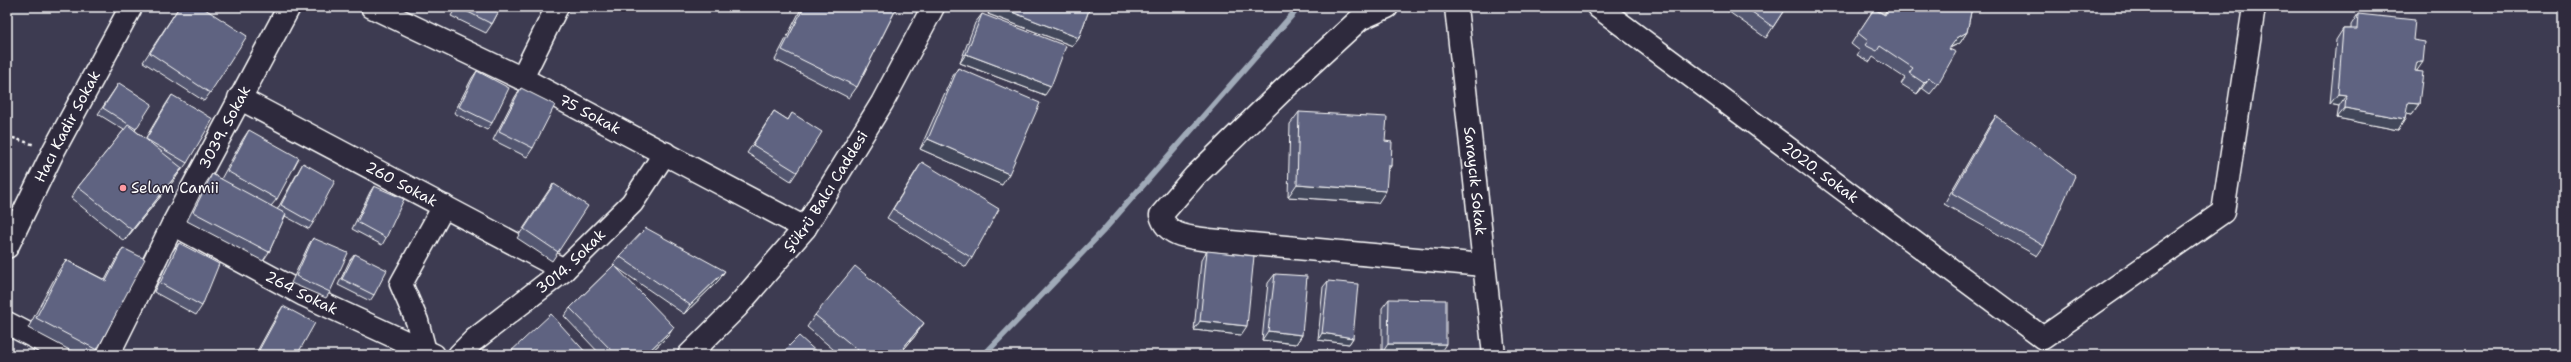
<svg xmlns="http://www.w3.org/2000/svg" width="2571" height="362" font-family="'Shantell Sans',sans-serif">
<style>
.lines{fill:none;stroke-linecap:round;stroke-linejoin:round}
.stream{stroke:#a0aab8;stroke-width:6}
.street-casing{stroke:#fff;stroke-width:25}
.secondary-casing{stroke:#fff;stroke-width:25}
.path{stroke:#fff;stroke-width:2.5;stroke-dasharray:3 3;stroke-linecap:butt}
.street{stroke:#2f2a3d;stroke-width:22}
.secondary{stroke:#2f2a3d;stroke-width:22}
.wall{fill:#52566f;stroke:#fff}
.shaded-wall{fill:#42465a;stroke:#fff}
.building{fill:#5f6481;stroke:#fff}
.poi-dot{fill:#ff9aa2;stroke:#2f2a3d;stroke-width:1.5}
.labels{text-anchor:middle;stroke-width:3;stroke-linejoin:round;paint-order:stroke}
.street-label{font-size:15px;fill:#fff;stroke:#2f2a3d}
.poi-label{font-size:15px;fill:#fff;stroke:#2f2a3d;text-anchor:start}
</style>
<rect width="100%" height="100%" fill="#3d3b51"/>
<filter id="ink" filterUnits="userSpaceOnUse"><feTurbulence type="fractalNoise" baseFrequency=".025" numOctaves="2"/><feDisplacementMap in="SourceGraphic" scale="8" xChannelSelector="R" yChannelSelector="G"/><feConvolveMatrix kernelMatrix="1 2 1 2 8 2 1 2 1" color-interpolation-filters="sRGB"/></filter>
<g filter="url(#ink)">
<g class="lines">
<!-- stream -->
<path class="stream" d="M984,355L1102,232L1299,7"/>
<!-- street casing -->
<g class="street-casing">
<g id="street">
<path id="s1" d="M372,7L527,81L805,228"/>
<path d="M1387,7L1360,19L1283,90L1195,176L1161,215C1167,237 1189,237 1209,240L1483,265"/>
<path id="s2" d="M1598,7L2043,338L2223,212L2254,7"/>
<path d="M522,78L557,7"/>
<path id="s3" d="M239,98L564,270"/>
<path id="s4" d="M173,224L304,295L434,355"/>
<path id="s5" d="M7,247L54,150L131,7"/>
<path d="M7,323L69,355"/>
<path d="M425,351L417,321L401,284L444,206"/>
<path id="s6" d="M108,355L173,224L289,7"/>
<path id="s7" d="M459,355L474,340L563,271L632,203L665,153"/>
</g>
</g>
<!-- secondary casing -->
<g class="secondary-casing">
<g id="secondary">
<path id="s8" d="M1456,7L1494,355"/>
<path id="s9" d="M689,355L736,308L805,228L882,103L933,7"/>
</g>
</g>
<!-- path -->
<path class="path" d="M7,136L35,145"/>
<!-- street -->
<use href="#street" class="street"/>
<!-- secondary -->
<use href="#secondary" class="secondary"/>
</g>
<!-- wall -->
<g class="wall">
<path d="M179,7H202L210,93L204,101L143,62Z"/>
<path d="M456,7H501L492,24L486,33L451,16Z"/>
<path d="M802,7H897L857,87L849,98L775,60Z"/>
<path d="M991,7H1090L1079,38L1073,46L988,14Z"/>
<path d="M1722,7H1786L1766,38Z"/>
<path d="M1887,7H1972L1967,32L1960,43L1950,48L1949,49L1938,84L1930,94L1922,88L1917,94L1901,84L1905,78L1873,57L1870,62L1857,55L1860,51L1851,44L1874,9L1884,14L1888,8Z"/>
<path d="M982,14L1045,95L960,63L975,23Z"/>
<path d="M2358,14L2413,40L2417,71L2419,104L2411,115L2406,114L2405,119L2398,130L2337,118L2339,106L2330,104L2336,40L2343,29H2351V25Z"/>
<path d="M958,68L1002,185L920,149L951,79Z"/>
<path d="M477,71L492,123L487,130L454,113L472,78Z"/>
<path d="M119,83L136,129L135,130L145,139L166,104L172,95L187,163L181,171H180L175,179L124,241L71,198L78,187L124,130L98,114Z"/>
<path d="M521,88L533,148L527,157L493,140L515,97Z"/>
<path d="M774,111L788,120L792,113L797,172L791,181L747,153Z"/>
<path d="M1299,112L1385,141L1391,166L1387,171L1378,203L1288,197L1290,124Z"/>
<path d="M1996,116L2044,246L2037,256L1944,204L1989,126Z"/>
<path d="M249,130L277,199L271,206L277,210L299,170L303,163L313,223L309,229L285,216L269,252L263,261L187,221L206,183L212,174L221,179L243,139Z"/>
<path d="M922,162L972,258L966,267L887,218L916,171Z"/>
<path d="M553,184L558,252L552,261L517,238Z"/>
<path d="M374,186L386,238L382,245L352,229L370,192Z"/>
<path d="M313,238L330,292L326,298L291,283L309,244Z"/>
<path d="M179,243L202,306L196,315L154,292L172,252Z"/>
<path d="M123,248L97,350L94,355H79L28,328L59,270L66,260L105,280L116,259Z"/>
<path d="M1207,251L1241,335L1194,330L1201,260Z"/>
<path d="M355,254L374,295L370,301L338,285L350,260Z"/>
<path d="M619,256L719,280L684,314L616,267L668,336L648,355H601L564,316L570,308L614,265H613Z"/>
<path d="M1275,274L1302,335L1296,344L1262,340L1268,283Z"/>
<path d="M1328,281L1353,338L1349,344L1318,340L1323,287Z"/>
<path d="M1389,299L1440,353H1382V308Z"/>
<path d="M283,306L297,355H255L277,315Z"/>
<path d="M815,315L915,336L899,355H840L807,327Z"/>
</g>
<!-- shaded-wall -->
<g class="shaded-wall">
<path d="M993,7H999L1079,38L1073,46L988,14Z"/>
<path d="M1967,32L1960,43L1949,48L1957,38Z"/>
<path d="M966,54L1051,86L1045,95L960,63Z"/>
<path d="M2417,62H2423L2416,72H2409Z"/>
<path d="M1929,78L1922,88L1917,94L1924,83Z"/>
<path d="M2338,94L2346,95L2339,106L2330,104Z"/>
<path d="M2408,103L2419,104L2411,115L2401,113Z"/>
<path d="M2345,108L2405,119L2398,130L2337,118Z"/>
<path d="M928,139L1009,174L1002,185L920,149Z"/>
<path d="M1388,166H1391L1383,178Z"/>
<path d="M182,168L175,179L124,241L132,230Z"/>
<path d="M1297,184L1386,191L1378,203L1288,197Z"/>
<path d="M725,271L719,280L684,314L690,305Z"/>
<path d="M1200,321L1247,326L1241,335L1194,330Z"/>
<path d="M924,323L915,336L899,355H897Z"/>
<path d="M674,327L668,336L648,355H645Z"/>
<path d="M1268,331L1302,335L1296,344L1262,340Z"/>
<path d="M1322,333L1353,338L1349,344L1318,340Z"/>
<path d="M1388,344H1446L1440,353H1382Z"/>
</g>
<!-- building -->
<g class="building">
<path d="M179,7H202L247,36L210,93L150,53Z"/>
<path d="M458,7H501L492,24Z"/>
<path d="M804,7H897L857,87L782,50Z"/>
<path d="M999,7H1090L1079,38Z"/>
<path d="M1745,7H1786L1773,27Z"/>
<path d="M1889,7H1972L1967,32L1957,38L1949,49L1956,52L1938,84L1929,78L1924,83L1909,73L1913,68L1880,46L1877,51L1865,45L1868,41L1858,33L1874,9L1885,15Z"/>
<path d="M982,14L1066,46L1051,86L966,54Z"/>
<path d="M2358,14L2415,20L2413,40L2425,42L2423,62H2417L2415,71L2423,72L2419,104L2408,103L2405,119L2345,108L2346,95L2338,94L2343,29H2357Z"/>
<path d="M958,68L1040,103L1009,174L928,139Z"/>
<path d="M477,71L509,88L492,123L459,107Z"/>
<path d="M119,83L152,104L136,129L103,108Z"/>
<path d="M521,88L555,105L533,148L499,131Z"/>
<path d="M172,95L213,119L187,163L146,139Z"/>
<path d="M774,111L788,120L792,113L822,132L797,172L753,145Z"/>
<path d="M1299,112L1387,117L1385,141L1392,142L1391,166H1388L1386,191L1297,184Z"/>
<path d="M1996,116L2075,176L2044,246L1952,193Z"/>
<path d="M128,125L182,168L132,230L78,187Z"/>
<path d="M249,130L299,158L277,199L227,171Z"/>
<path d="M922,162L999,209L972,258L893,209Z"/>
<path d="M303,163L335,181L313,223L281,205Z"/>
<path d="M212,174L286,214L269,252L193,212Z"/>
<path d="M554,184L588,206L558,252L524,229Z"/>
<path d="M374,186L404,199L386,238L357,222Z"/>
<path d="M646,228L725,271L690,305L619,256Z"/>
<path d="M313,238L348,253L330,292L296,276Z"/>
<path d="M179,243L219,264L202,306L160,283Z"/>
<path d="M123,248L145,259L97,350L36,318L66,260L106,281Z"/>
<path d="M1207,251L1254,256L1247,326L1200,321Z"/>
<path d="M355,254L387,270L374,295L342,279Z"/>
<path d="M614,265L674,327L645,355H616L570,308Z"/>
<path d="M855,266L924,323L897,355H864L815,315Z"/>
<path d="M1275,274L1307,276L1302,335L1268,331Z"/>
<path d="M1328,281L1358,284L1353,338L1322,333Z"/>
<path d="M1389,299L1446,300V344H1388Z"/>
<path d="M283,306L315,323L297,355H264L258,352Z"/>
<path d="M551,314L588,355H510L509,353Z"/>
<path d="M799,336L820,355H780Z"/>
</g>
</g>
<!-- markers -->
<circle class="poi-dot" cx="123" cy="188" r="4"/>
<g class="labels">
<!-- street labels -->
<g class="street-label">
<text dy="5" stroke="none"><textPath href="#s1" startOffset="243">75 Sokak</textPath></text>
<text dy="5" stroke="none"><textPath href="#s5" startOffset="135">Hacı Kadir Sokak</textPath></text>
<text dy="5" stroke="none"><textPath href="#s6" startOffset="256">3039. Sokak</textPath></text>
<text dy="5" stroke="none"><textPath href="#s2" startOffset="277">2020. Sokak</textPath></text>
<text dy="5" stroke="none"><textPath href="#s8" startOffset="175">Saraycık Sokak</textPath></text>
<text dy="5" stroke="none"><textPath href="#s3" startOffset="184">260 Sokak</textPath></text>
<text dy="5" stroke="none"><textPath href="#s9" startOffset="214">Şükrü Balcı Caddesi</textPath></text>
<text dy="5" stroke="none"><textPath href="#s7" startOffset="146">3014. Sokak</textPath></text>
<text dy="5" stroke="none"><textPath href="#s4" startOffset="146">264 Sokak</textPath></text>
</g>
<!-- poi labels -->
<g class="poi-label">
<text x="131" y="193">Selam Camii</text>
</g>
</g>
<!-- margin -->
<rect width="2571" height="362" fill="none" stroke="#2f2a3d" stroke-width="24"/>
<rect x="12" y="12" width="2547" height="338" fill="none" stroke="#fff" stroke-width="1.5" filter="url(#ink)"/>
</svg>
